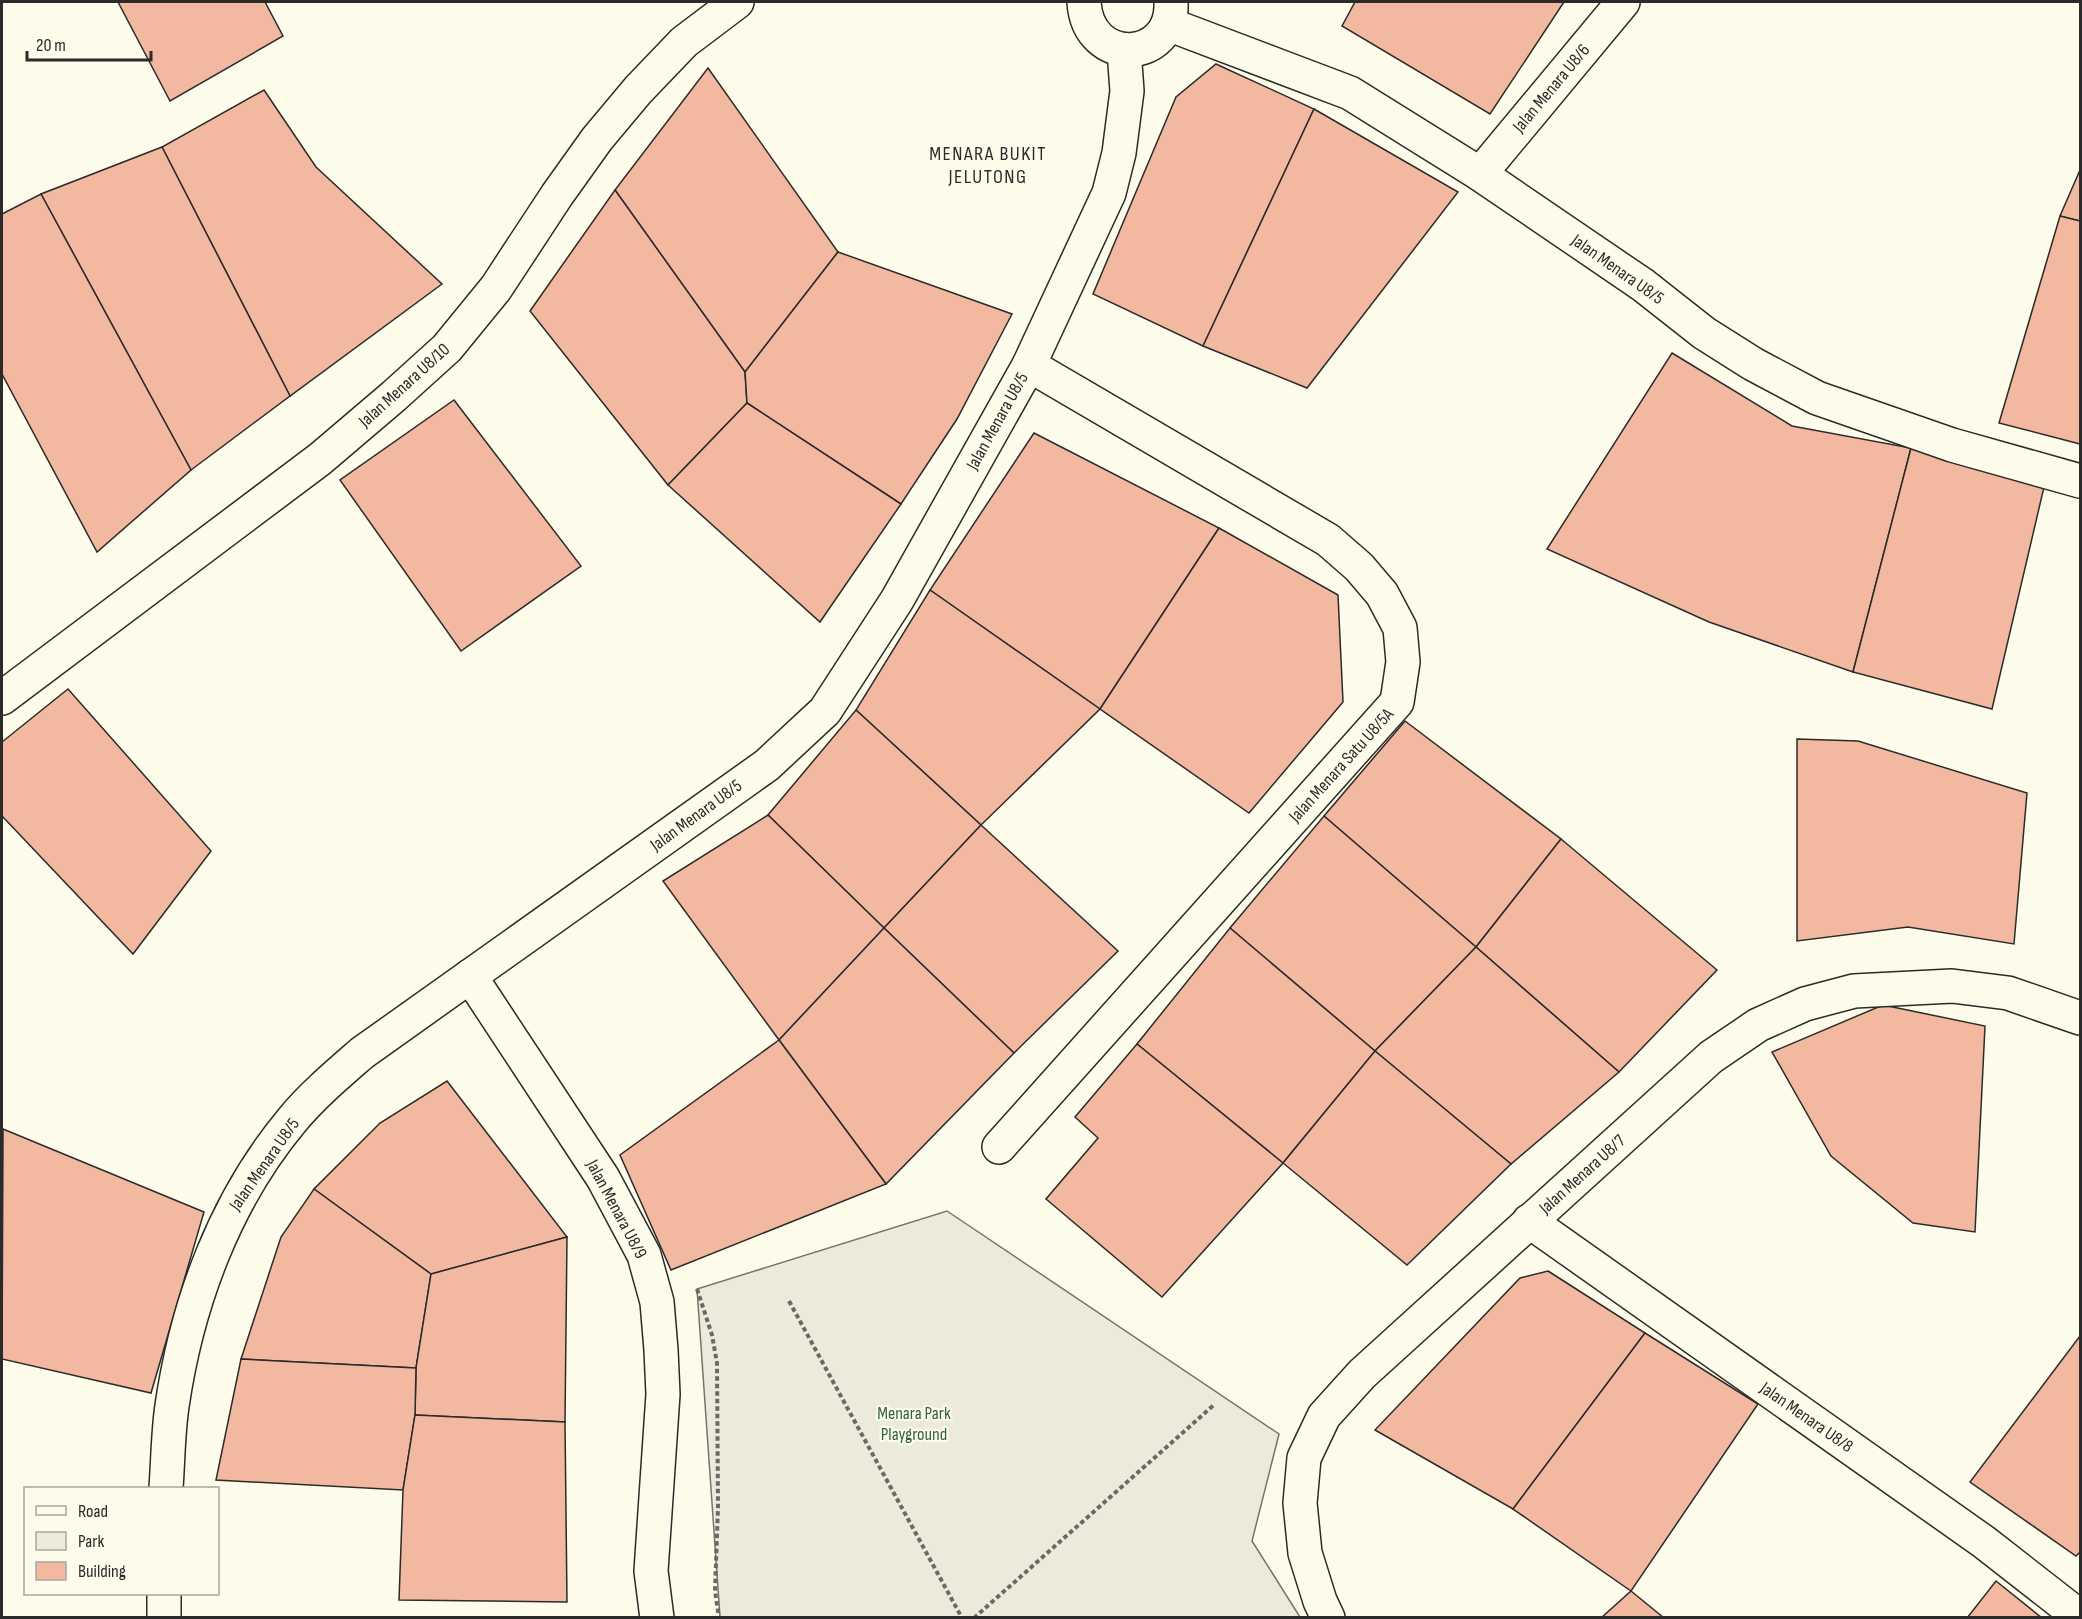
<svg xmlns="http://www.w3.org/2000/svg" width="2082" height="1619" font-family="'Sofia Sans Condensed',sans-serif">
<style>
.green{fill:#ecebdb;stroke:#74746e;stroke-width:1.5}
.building{fill:#f2b8a0;stroke:#2b2b2b;stroke-width:1.5}
.lines{fill:none;stroke-linecap:round;stroke-linejoin:round}
.street-casing{stroke:#2b2b2b;stroke-width:36}
.path{stroke:#6a6964;stroke-width:4;stroke-dasharray:4.5 3;stroke-linecap:butt}
.street{stroke:#fdfbea;stroke-width:33}
.labels{text-anchor:middle;stroke-width:4.5;stroke-linejoin:round;paint-order:stroke}
.street-label{font-size:18px;fill:#2b2b2b;stroke:#fdfbea}
.park-label{font-size:18px;fill:#34623c;stroke:#fdfbea}
.neighbourhood-label{font-size:20px;letter-spacing:1.5px;fill:#2b2b2b;stroke:#fdfbea}
</style>
<rect width="100%" height="100%" fill="#fdfbea"/>
<!-- green -->
<path class="green" d="M947,1211L1279,1434L1252,1541L1300,1617H720L697,1289Z"/>
<!-- building -->
<g class="building">
<path d="M118,2H265L283,36L170,101Z"/>
<path d="M1355,2H1564L1490,114L1342,26Z"/>
<path d="M1216,64L1314,109L1203,346L1093,294L1176,97Z"/>
<path d="M708,68L838,252L745,372L615,190Z"/>
<path d="M264,90L316,167L442,284L290,396L162,147Z"/>
<path d="M1314,109L1458,192L1307,388L1203,346Z"/>
<path d="M162,147L290,396L191,470L41,194Z"/>
<path d="M2080,170V221L2060,216Z"/>
<path d="M615,190L745,372L747,403L668,485L530,311Z"/>
<path d="M41,194L191,470L97,552L2,374V214Z"/>
<path d="M2060,216L2080,221V444L1999,423Z"/>
<path d="M838,252L1012,314L957,419L901,504L747,403L745,372Z"/>
<path d="M1672,353L1792,426L1911,448L1853,672L1709,622L1547,549Z"/>
<path d="M454,400L581,566L461,651L340,480Z"/>
<path d="M747,403L901,504L820,622L668,485Z"/>
<path d="M1034,433L1219,528L1100,709L930,590Z"/>
<path d="M1911,448L2044,487L1992,709L1853,672Z"/>
<path d="M1219,528L1338,595L1343,702L1249,813L1100,709Z"/>
<path d="M930,590L1100,709L981,825L856,710Z"/>
<path d="M68,689L211,851L133,954L2,816V742Z"/>
<path d="M856,710L981,825L884,928L768,815Z"/>
<path d="M1405,721L1561,839L1476,947L1324,816Z"/>
<path d="M1797,739L1858,741L2027,793L2014,944L1908,927L1797,941Z"/>
<path d="M768,815L884,928L779,1040L663,881Z"/>
<path d="M1324,816L1476,947L1375,1051L1230,928Z"/>
<path d="M981,825L1118,951L1014,1053L884,928Z"/>
<path d="M1561,839L1717,970L1619,1072L1476,947Z"/>
<path d="M884,928L1014,1053L886,1184L779,1040Z"/>
<path d="M1230,928L1375,1051L1283,1163L1137,1044Z"/>
<path d="M1476,947L1619,1072L1511,1164L1375,1051Z"/>
<path d="M1883,1005L1985,1026L1975,1232L1913,1223L1831,1156L1772,1052Z"/>
<path d="M779,1040L886,1184L671,1270L620,1155Z"/>
<path d="M1137,1044L1283,1163L1162,1297L1046,1199L1098,1138L1075,1117Z"/>
<path d="M1375,1051L1511,1164L1407,1265L1283,1163Z"/>
<path d="M447,1081L567,1237L431,1274L314,1189L380,1123Z"/>
<path d="M3,1129L204,1212L151,1393L2,1359Z"/>
<path d="M314,1189L431,1274L416,1368L241,1359L281,1237Z"/>
<path d="M567,1237L565,1422L415,1415L416,1368L431,1274Z"/>
<path d="M1548,1271L1645,1333L1513,1509L1375,1430L1520,1278Z"/>
<path d="M1645,1333L1758,1404L1631,1591L1513,1509Z"/>
<path d="M2080,1336V1552L2076,1556L1970,1482Z"/>
<path d="M241,1359L416,1368L415,1415L403,1490L216,1480Z"/>
<path d="M415,1415L565,1422L567,1602L399,1600L403,1490Z"/>
<path d="M1996,1581L2042,1618H1967Z"/>
<path d="M1631,1591L1664,1618H1601Z"/>
</g>
<g class="lines">
<!-- street casing -->
<g class="street-casing">
<g id="street">
<path d="M1084,2C1088,68 1174,63 1171,2"/>
<path d="M1168,24L1350,93L1480,174L1643,285L1704,333L1753,364L1817,398L1952,445L2080,481"/>
<path d="M1480,174L1623,2"/>
<path d="M2,698L320,459L394,396L447,348L496,288L557,195L597,139L638,90L684,42L737,2"/>
<path d="M470,976L603,1178L644,1255L657,1302L661,1350L663,1394L651,1571L657,1618"/>
<path d="M999,1147L1397,702L1403,662L1400,628L1382,594L1359,567L1328,540L1029,365"/>
<path d="M1529,1221L1984,1542L2080,1617"/>
<path d="M166,1488C168,1461 168,1433 172,1406C187,1303 225,1200 293,1119C313,1095 338,1074 362,1053L767,765L825,711L897,600L1029,365L1109,193L1119,153L1127,91L1124,50"/>
<path d="M164,1594V1618"/>
<path d="M1328,1618L1320,1601L1305,1553L1300,1503L1304,1458L1324,1416L1362,1374L1711,1057L1758,1025L1805,1004L1854,991L1952,986L2008,993L2080,1018"/>
</g>
</g>
<!-- path -->
<g class="path">
<path d="M697,1289L712,1335L717,1363L718,1507L715,1591L719,1618"/>
<path d="M789,1301L962,1618"/>
<path d="M974,1618L1215,1404"/>
</g>
<!-- street -->
<use href="#street" class="street"/>
</g>
<g class="labels">
<!-- street labels -->
<g class="street-label">
<text transform="translate(1551 88) rotate(-50)" y="6">Jalan Menara U8/6</text>
<text transform="translate(1618 269) rotate(35)" y="6">Jalan Menara U8/5</text>
<text transform="translate(404 385) rotate(-42)" y="6">Jalan Menara U8/10</text>
<text transform="translate(997 421) rotate(-61)" y="6">Jalan Menara U8/5</text>
<text transform="translate(1341 765) rotate(-48)" y="6">Jalan Menara Satu U8/5A</text>
<text transform="translate(696 815) rotate(-36)" y="6">Jalan Menara U8/5</text>
<text transform="translate(264 1164) rotate(-55)" y="6">Jalan Menara U8/5</text>
<text transform="translate(1582 1174) rotate(-42)" y="6">Jalan Menara U8/7</text>
<text transform="translate(617 1209) rotate(62)" y="6">Jalan Menara U8/9</text>
<text transform="translate(1807 1417) rotate(35)" y="6">Jalan Menara U8/8</text>
</g>
<!-- park labels -->
<g class="park-label">
<text x="914" y="1419">Menara Park<tspan x="914" dy="21">Playground</tspan></text>
</g>
<!-- neighbourhood labels -->
<g class="neighbourhood-label">
<text x="988" y="160">MENARA BUKIT<tspan x="988" dy="23">JELUTONG</tspan></text>
</g>
</g>
<!-- border -->
<rect width="2082" height="1619" fill="none" stroke="#2b2b2b" stroke-width="6"/>
<!-- legend -->
<rect x="24" y="1487" width="195" height="108" fill="#fdfbea" stroke="#a9a89e" stroke-width="1.5"/>
<rect x="36" y="1506" width="30" height="9" fill="#fdfbea" stroke="#a9a89e" stroke-width="1.5"/>
<text x="78" y="1517" font-size="18" fill="#2b2b2b">Road</text>
<rect x="36" y="1532" width="30" height="18" fill="#ecebdb" stroke="#a9a89e" stroke-width="1.5"/>
<text x="78" y="1547" font-size="18" fill="#2b2b2b">Park</text>
<rect x="36" y="1562" width="30" height="18" fill="#f2b8a0" stroke="#a9a89e" stroke-width="1.5"/>
<text x="78" y="1577" font-size="18" fill="#2b2b2b">Building</text>
<!-- scale -->
<path d="M27 51v9h124v-9" fill="none" stroke="#2b2b2b" stroke-width="3"/>
<text x="36" y="51" font-size="18" fill="#2b2b2b" stroke="#fdfbea" stroke-width="4.5" paint-order="stroke">20 m</text>
</svg>
